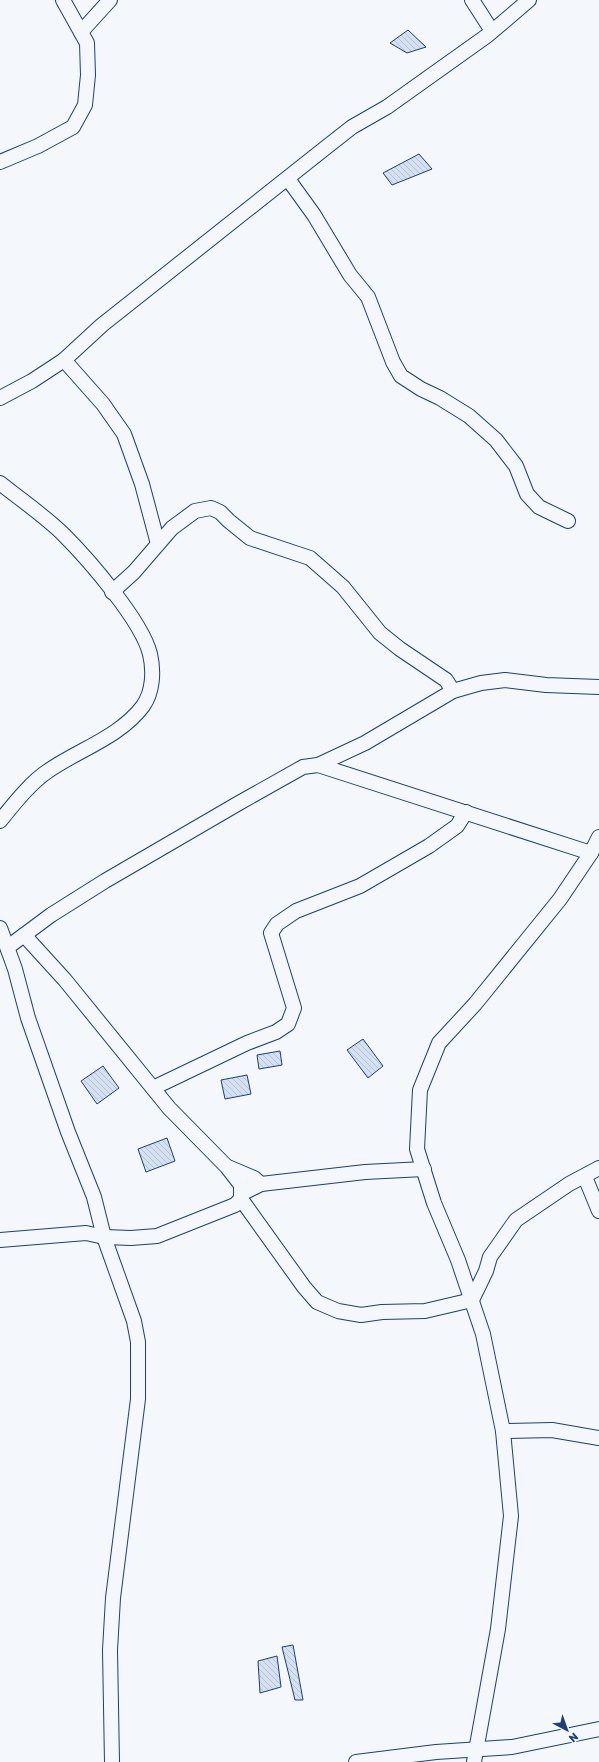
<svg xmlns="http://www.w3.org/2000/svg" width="599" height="1762" font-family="Rubik,sans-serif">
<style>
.building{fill:url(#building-back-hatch);stroke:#1d3f73}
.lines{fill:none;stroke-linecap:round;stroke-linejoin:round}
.minor-casing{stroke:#1d3f73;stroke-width:16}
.minor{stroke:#f4f7fb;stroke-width:14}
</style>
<defs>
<pattern id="building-back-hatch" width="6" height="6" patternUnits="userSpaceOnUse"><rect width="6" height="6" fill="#d5e0f0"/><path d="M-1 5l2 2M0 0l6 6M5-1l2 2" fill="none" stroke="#b6c1d1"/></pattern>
</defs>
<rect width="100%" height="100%" fill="#f4f7fb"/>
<!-- building -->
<g class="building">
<path d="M408,30L426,47L407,53L390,43Z"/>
<path d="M419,154L432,169L392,185L383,173Z"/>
<path d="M363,1039L383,1066L368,1078L347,1050Z"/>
<path d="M280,1051L282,1065L259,1069L257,1055Z"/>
<path d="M103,1066L119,1088L97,1104L81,1081Z"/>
<path d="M247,1075L251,1094L225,1099L221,1080Z"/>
<path d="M167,1138L175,1161L146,1172L138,1149Z"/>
<path d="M293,1645L303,1700H295L282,1647Z"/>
<path d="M277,1656L281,1687L260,1693L258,1661Z"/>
</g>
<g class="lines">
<!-- minor casing -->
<g class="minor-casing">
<g id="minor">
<path d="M472,0L492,31"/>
<path d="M81,32L110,0"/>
<path d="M0,162L38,146L73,127L85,105L88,75L87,43L63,0"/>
<path d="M288,179L314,215L350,275L368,297L393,362L401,376L421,389L440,398L469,416L496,440L516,466L527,494L539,507L568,521"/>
<path d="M64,360L103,404L124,434L142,484L158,544"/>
<path d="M0,398L32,381L64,360L102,325L324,149L352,127L387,107L488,35L529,0"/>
<path d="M0,483C21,500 45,516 64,535C88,559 142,621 150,654C154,671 153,692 143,706C120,737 78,750 48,771C31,782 13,805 0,821"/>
<path d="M112,592L134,572L172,528L195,511L211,508L220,512L229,521L250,538L310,558L343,587L380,633L400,649L446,680L453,691"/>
<path d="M318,765L591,853"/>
<path d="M0,928L15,969L28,1018L68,1132L94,1197L104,1237L134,1321L138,1342V1399L113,1598L110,1650L112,1762"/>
<path d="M8,947L51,915L105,881L239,803L303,767L318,765L365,743L453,691L481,683L505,680L546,685L599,687"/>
<path d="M153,1088L247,1043L276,1032L288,1024L294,1008L271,933L277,924L296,911L360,886L429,846L457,826L466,812"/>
<path d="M228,1167L254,1178L261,1184"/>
<path d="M585,1177L599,1211"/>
<path d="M241,1194L261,1184L365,1172L424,1169"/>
<path d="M241,1199L304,1287L317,1302L338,1311L361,1315L382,1312L425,1311L472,1300"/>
<path d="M0,1240L86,1233L104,1237L131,1238L157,1236L235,1205L241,1199V1185L227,1167L169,1108L65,980L24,935"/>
<path d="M472,1300L486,1271L490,1257L516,1220L569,1184L599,1168"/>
<path d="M503,1431L552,1430L599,1438"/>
<path d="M356,1762L436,1752L512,1747L599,1729"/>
<path d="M474,1762L498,1629L511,1516L503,1431L483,1334L458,1260L434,1203L417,1149L420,1090L439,1043L475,1004L560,899L591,853L599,837"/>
</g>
</g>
<!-- minor -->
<use href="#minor" class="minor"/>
</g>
<!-- north arrow -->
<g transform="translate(567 1730) rotate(139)" stroke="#f4f7fb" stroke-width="3" paint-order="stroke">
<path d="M0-3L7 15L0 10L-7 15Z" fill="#1d3f73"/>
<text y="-6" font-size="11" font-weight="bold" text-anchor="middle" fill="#1d3f73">N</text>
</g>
</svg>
